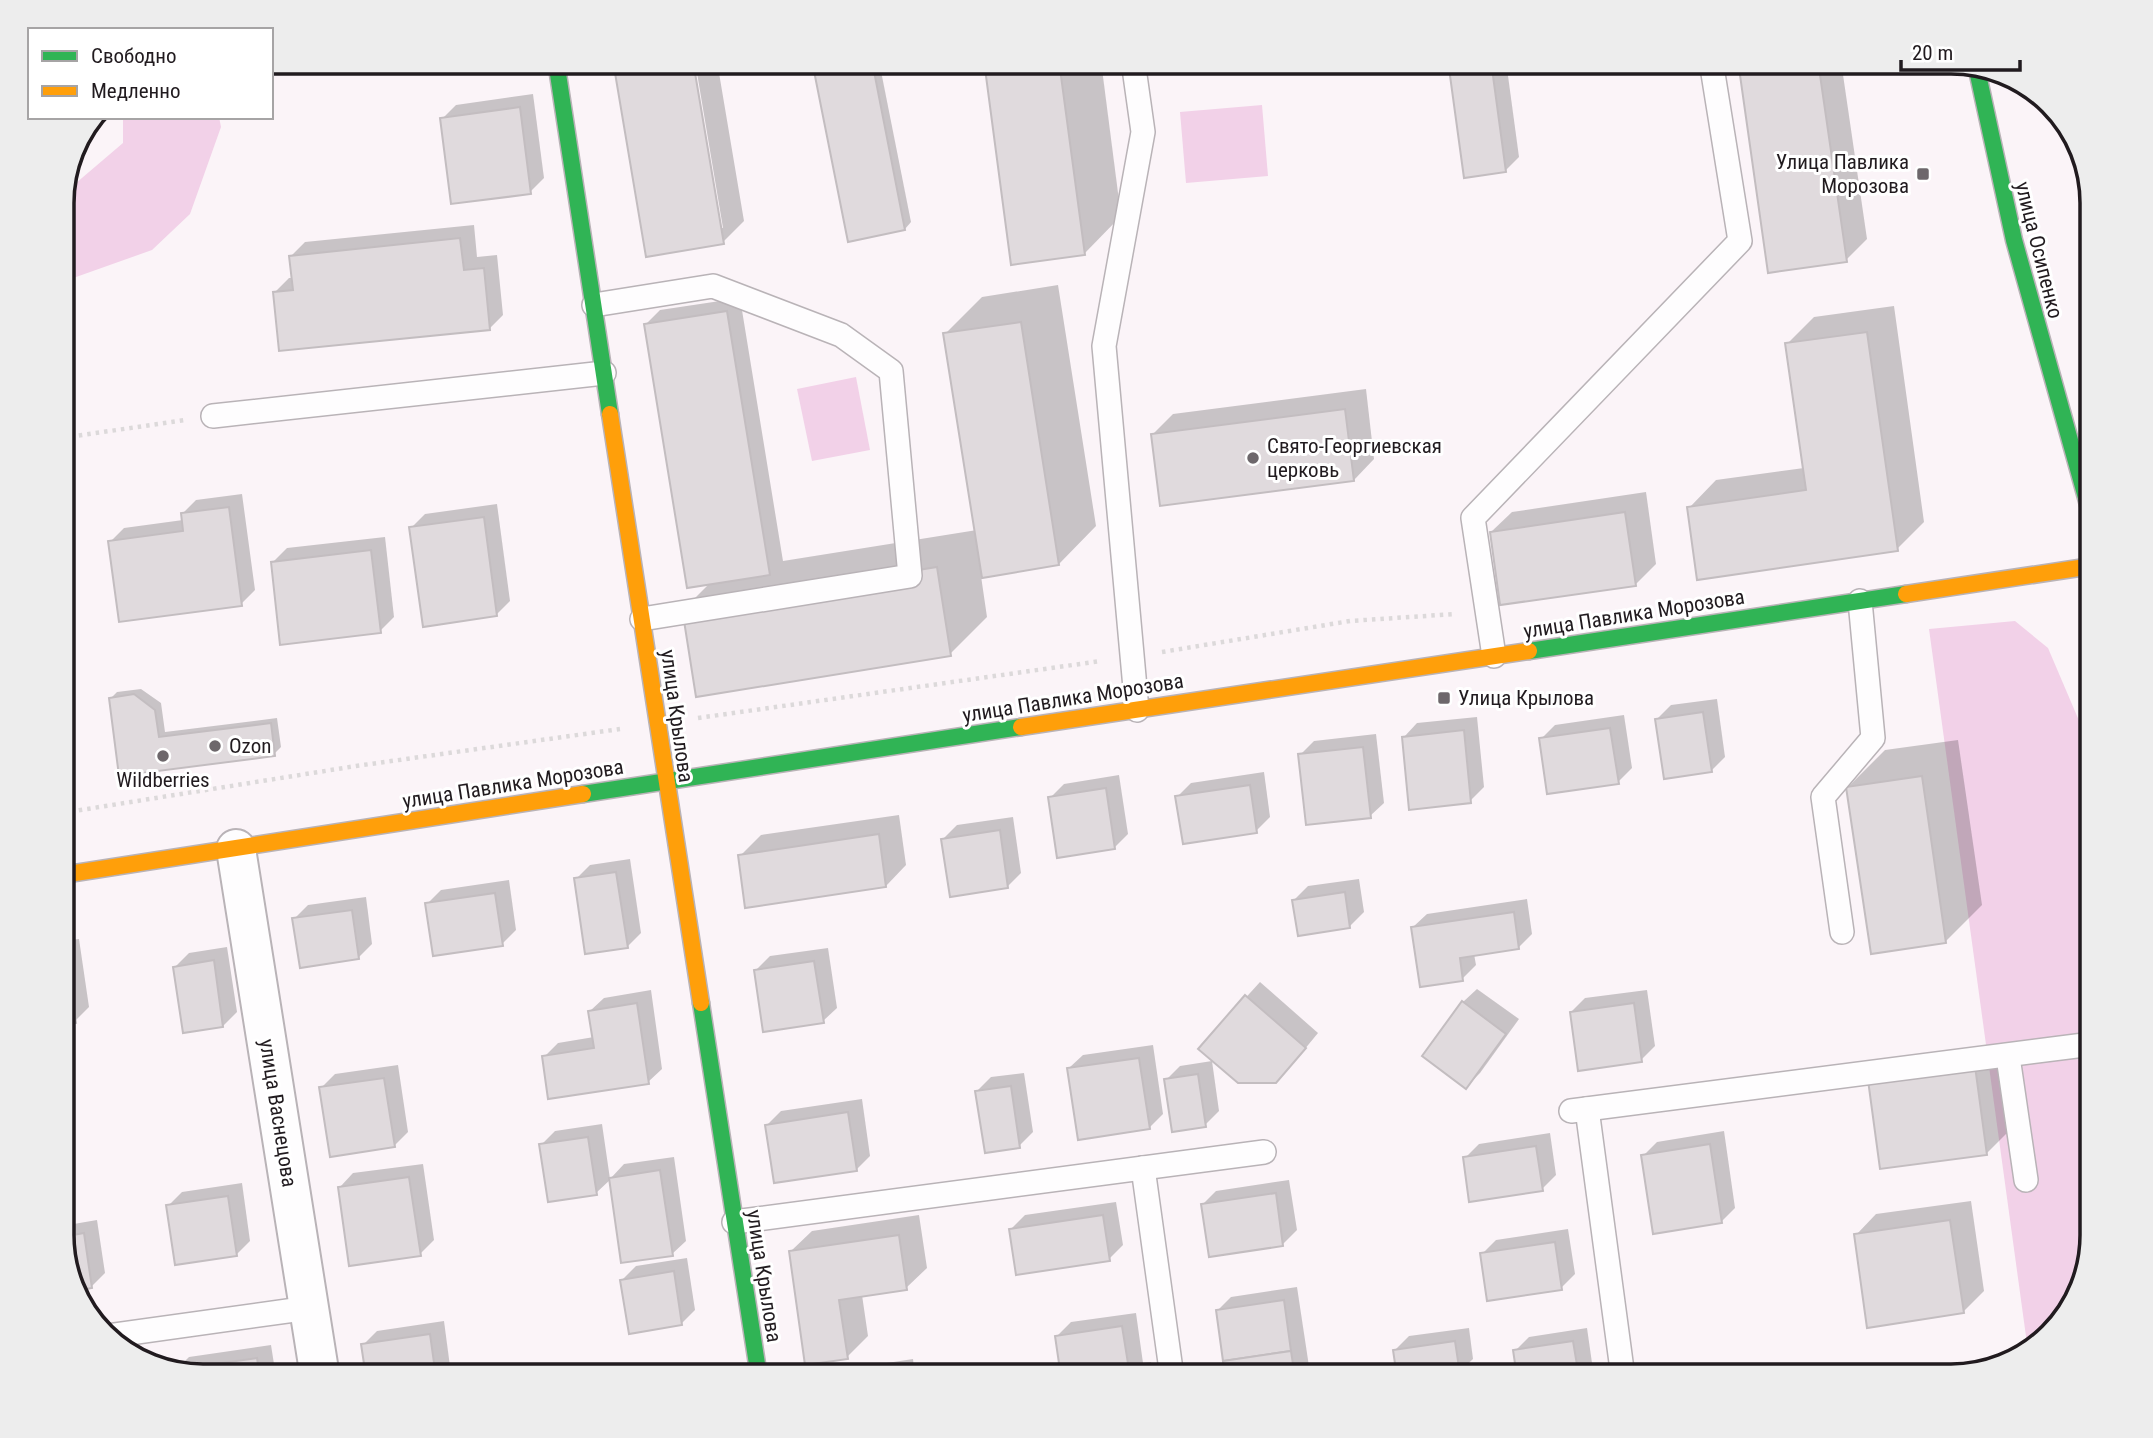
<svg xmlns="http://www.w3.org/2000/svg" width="2153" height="1438" font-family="'Roboto Condensed',sans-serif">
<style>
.green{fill:#f2d1e8}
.shadow{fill:#0003}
.building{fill:#e0dadd;stroke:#c3bdc0;stroke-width:2}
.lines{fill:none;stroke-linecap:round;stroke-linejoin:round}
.lane-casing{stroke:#b9b3b7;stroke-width:26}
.street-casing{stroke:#b9b3b7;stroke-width:42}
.fast-casing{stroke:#b9b3b7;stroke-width:19}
.slow-casing{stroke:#b9b3b7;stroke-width:19}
.path{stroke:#dcd9da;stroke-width:4.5;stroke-dasharray:3.5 5;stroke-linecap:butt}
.lane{stroke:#fefdfe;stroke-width:23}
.street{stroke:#fefdfe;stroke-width:38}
.fast{stroke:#30b455;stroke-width:16}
.slow{stroke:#ff9f0a;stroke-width:16}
.poi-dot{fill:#6d676b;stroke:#fff;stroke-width:2.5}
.labels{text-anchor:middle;stroke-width:6;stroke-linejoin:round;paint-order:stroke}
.poi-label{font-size:21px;fill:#211b1f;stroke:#fff;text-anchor:start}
.street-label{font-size:21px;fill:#211b1f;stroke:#fff}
.rim{fill:none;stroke:#211b1f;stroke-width:3.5}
</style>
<rect width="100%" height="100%" fill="#fbf4f8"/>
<!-- green -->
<g class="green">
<path d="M1262,105L1268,176L1186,183L1180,112Z"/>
<path d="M123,117H219L221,127L190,214L152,250L62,282V195L123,143Z"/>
<path d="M856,377L870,450L812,461L797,389Z"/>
<path d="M2015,621L2048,648L2080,723L2092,760V1236L2068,1314L2028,1351L1929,629Z"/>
</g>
<!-- shadow -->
<g class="shadow">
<path d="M695,61H717L744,221L723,242L719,228H723Z"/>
<path d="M814,61H879L911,222L905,229Z"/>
<path d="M985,61H1101L1121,216L1084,254Z"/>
<path d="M1450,61H1506L1519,157L1505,171Z"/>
<path d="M1740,61H1841L1867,239L1846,260Z"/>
<path d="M533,94L544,178L530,192L442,119L456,105Z"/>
<path d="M474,225L477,257L497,255L503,315L489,329L275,292L289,278H293L291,256L305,242Z"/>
<path d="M1058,285L1096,526L1059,564L981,576L987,617L950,654L684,609L710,583L646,324L660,310L740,298L783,561L977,530L945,334L982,297Z"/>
<path d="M1894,306L1924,522L1897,549L1689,508L1716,480L1804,468L1787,344L1814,317Z"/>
<path d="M1366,389L1374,459L1354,480L1152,435L1173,414Z"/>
<path d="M1646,492L1656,564L1635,585L1491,532L1512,512Z"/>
<path d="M242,494L255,590L241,604L110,542L124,528L183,520L182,514L196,500Z"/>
<path d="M497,504L510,601L496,615L411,528L425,514Z"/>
<path d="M385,537L394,617L380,631L273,562L287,548Z"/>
<path d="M141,689L161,703L165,732L277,718L281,747L274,754L120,774L111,698L117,692Z"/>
<path d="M1717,699L1725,757L1711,771L1657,719L1671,705Z"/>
<path d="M1624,715L1632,768L1618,782L1541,739L1555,725Z"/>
<path d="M1477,717L1484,787L1470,801L1404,737L1417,723Z"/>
<path d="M1376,734L1384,803L1370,816L1300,755L1314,741Z"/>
<path d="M1958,740L1982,905L1945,942L1848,787L1885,750Z"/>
<path d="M1264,772L1270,817L1256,831L1177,797L1191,783Z"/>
<path d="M1119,775L1128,834L1114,848L1050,798L1064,784Z"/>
<path d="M899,815L906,865L886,886L740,856L761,835Z"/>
<path d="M1013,817L1021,873L1007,887L943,839L957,825Z"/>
<path d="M630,859L641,933L627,947L576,879L590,865Z"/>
<path d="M1359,879L1364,912L1350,926L1294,900L1308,886Z"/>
<path d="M509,880L516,930L502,944L427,904L441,890Z"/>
<path d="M366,897L372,944L358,958L294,919L308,905Z"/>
<path d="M1527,899L1532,934L1518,948L1474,954L1476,965L1462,979L1413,927L1427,914Z"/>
<path d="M79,939L89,1007L75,1021L62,1023V941Z"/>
<path d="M227,947L237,1012L223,1026L175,967L189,953Z"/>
<path d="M828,948L837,1008L823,1021L756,970L770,956Z"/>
<path d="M1260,982L1318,1033L1290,1067L1200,1048Z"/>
<path d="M1477,989L1519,1019L1480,1073L1466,1087L1463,1002Z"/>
<path d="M651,990L662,1069L648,1082L544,1057L558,1043L594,1037L590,1011L604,998Z"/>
<path d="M1647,990L1655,1046L1641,1060L1571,1012L1585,998Z"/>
<path d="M1153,1045L1163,1114L1149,1128L1069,1068L1083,1055Z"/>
<path d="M1995,1046L2007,1133L1986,1154L1891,1060Z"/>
<path d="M1212,1061L1219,1111L1205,1125L1166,1080L1180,1066Z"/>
<path d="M398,1065L408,1132L394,1146L321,1088L335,1074Z"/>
<path d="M1024,1073L1033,1132L1019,1146L977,1091L991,1077Z"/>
<path d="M862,1099L870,1156L856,1170L767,1125L781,1111Z"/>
<path d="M602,1124L610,1179L624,1164L674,1157L686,1241L672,1254L611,1179L596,1193L541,1145L555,1131Z"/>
<path d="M1724,1131L1735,1208L1721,1222L1643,1156L1657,1142Z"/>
<path d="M1550,1133L1556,1175L1542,1189L1465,1158L1479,1144Z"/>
<path d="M423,1164L434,1240L420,1254L340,1187L353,1173Z"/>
<path d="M1289,1180L1297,1230L1283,1244L1202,1205L1216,1191Z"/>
<path d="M242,1183L250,1241L236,1255L168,1206L182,1192Z"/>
<path d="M1971,1201L1984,1291L1963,1312L1856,1235L1876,1214Z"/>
<path d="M1116,1202L1123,1245L1109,1259L1011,1229L1025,1215Z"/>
<path d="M919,1215L927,1268L906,1288L862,1295L868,1336L847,1357L791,1251L812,1231Z"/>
<path d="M97,1220L105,1273L91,1287L75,1289L62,1244V1226Z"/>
<path d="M1568,1229L1575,1274L1561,1288L1482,1254L1496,1240Z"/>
<path d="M687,1258L695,1310L681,1324L622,1280L636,1266Z"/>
<path d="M1297,1287L1310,1373L1306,1377H1227L1217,1311L1231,1297Z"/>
<path d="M1136,1313L1143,1363L1151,1362L1154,1377H1063L1057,1336L1071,1322Z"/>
<path d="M444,1321L451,1374L448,1377H367L363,1345L377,1331Z"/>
<path d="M1469,1328L1473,1359L1459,1372L1395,1350L1409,1336Z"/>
<path d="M1587,1328L1594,1377H1519L1515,1351L1529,1337Z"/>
<path d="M271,1345L276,1377H203L177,1369L189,1357Z"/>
<path d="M913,1359L915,1377H823L828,1372Z"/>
<path d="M700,1369L702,1377H645Z"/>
</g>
<!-- building -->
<g class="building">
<path d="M613,61H693L724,244L646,257Z"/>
<path d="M812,61H872L905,230L848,242Z"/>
<path d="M984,61H1059L1085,255L1011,265Z"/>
<path d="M1448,61H1491L1506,172L1464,178Z"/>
<path d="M1738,61H1818L1847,262L1768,273Z"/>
<path d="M520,107L531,194L451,204L440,118Z"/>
<path d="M460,238L464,270L484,268L490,330L279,351L273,292L293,290L289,256Z"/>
<path d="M727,311L770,575L687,588L644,324Z"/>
<path d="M1021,322L1059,565L982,578L943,333Z"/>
<path d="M1867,332L1898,551L1697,580L1687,507L1806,490L1785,343Z"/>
<path d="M1345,409L1354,481L1160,506L1151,434Z"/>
<path d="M229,507L242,606L119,622L108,541L183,531L181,513Z"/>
<path d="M1625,512L1636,586L1500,605L1490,532Z"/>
<path d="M484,517L497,616L423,627L409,527Z"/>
<path d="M371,550L381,633L280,645L271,562Z"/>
<path d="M937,567L951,656L696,697L682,608Z"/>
<path d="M134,694L155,710L159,737L271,723L275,756L119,776L109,698Z"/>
<path d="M1703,712L1712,772L1664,779L1655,719Z"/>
<path d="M1610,728L1619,784L1547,794L1539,738Z"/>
<path d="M1464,730L1471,803L1409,810L1402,737Z"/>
<path d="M1363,747L1371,818L1306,825L1298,754Z"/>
<path d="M1922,776L1946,943L1871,954L1846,787Z"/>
<path d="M1250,785L1257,833L1183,844L1175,796Z"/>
<path d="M1106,788L1115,849L1057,858L1048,797Z"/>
<path d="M1000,830L1008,888L950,897L941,839Z"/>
<path d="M879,834L886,887L745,908L738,855Z"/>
<path d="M616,872L628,948L585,954L574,878Z"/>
<path d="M1345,892L1350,928L1298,936L1292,900Z"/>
<path d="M495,893L503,946L433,956L425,903Z"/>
<path d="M352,910L359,959L300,968L292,918Z"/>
<path d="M1514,912L1519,949L1460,958L1463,981L1420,987L1411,927Z"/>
<path d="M62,952H65L76,1023L62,1025Z"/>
<path d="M214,960L223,1027L183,1033L173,967Z"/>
<path d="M814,961L824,1023L763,1032L754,970Z"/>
<path d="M1245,995L1306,1048L1276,1083H1238L1198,1049Z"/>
<path d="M1462,1001L1506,1034L1466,1089L1422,1056Z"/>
<path d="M637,1003L649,1084L548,1099L542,1056L594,1048L588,1011Z"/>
<path d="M1634,1003L1642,1062L1578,1071L1570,1012Z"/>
<path d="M1139,1058L1150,1129L1078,1140L1067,1068Z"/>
<path d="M1975,1066L1987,1155L1880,1169L1868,1080Z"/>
<path d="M1198,1074L1206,1127L1172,1132L1164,1079Z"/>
<path d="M384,1078L395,1147L330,1157L319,1087Z"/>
<path d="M1011,1086L1020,1148L985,1153L975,1091Z"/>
<path d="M848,1112L857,1171L774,1183L765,1125Z"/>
<path d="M588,1137L597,1195L548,1202L539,1144Z"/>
<path d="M1710,1144L1722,1223L1653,1234L1641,1155Z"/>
<path d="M1536,1146L1543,1191L1469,1202L1463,1157Z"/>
<path d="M660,1170L673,1256L621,1263L609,1178Z"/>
<path d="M409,1177L421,1256L349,1266L338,1187Z"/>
<path d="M1276,1193L1283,1246L1209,1257L1201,1204Z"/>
<path d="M228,1196L237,1256L175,1265L166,1205Z"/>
<path d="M1103,1215L1110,1261L1016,1275L1009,1229Z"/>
<path d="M1950,1220L1964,1313L1867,1328L1854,1234Z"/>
<path d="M84,1233L92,1288L75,1291L62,1244V1237Z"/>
<path d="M899,1235L907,1290L839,1300L848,1359L805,1365L789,1251Z"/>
<path d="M1555,1242L1562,1290L1487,1301L1480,1253Z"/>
<path d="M674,1271L682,1325L629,1334L620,1280Z"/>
<path d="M1284,1300L1291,1351L1223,1361L1216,1310Z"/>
<path d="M1122,1326L1130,1376L1138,1375V1377H1061L1055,1336Z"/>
<path d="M430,1334L436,1377H366L361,1344Z"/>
<path d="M1455,1341L1460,1374L1442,1377H1397L1393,1350Z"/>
<path d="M1573,1341L1579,1377H1517L1513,1350Z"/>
<path d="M1291,1351L1295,1377H1225L1223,1361Z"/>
<path d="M257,1358L260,1377H203L179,1369Z"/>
</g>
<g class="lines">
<!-- lane casing -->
<g class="lane-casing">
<g id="lane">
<path d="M1133,61L1143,132L1104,346L1137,710"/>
<path d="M594,305L713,286L841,335L891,371L910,576L642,619"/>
<path d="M213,416L604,373"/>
<path d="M1494,656L1473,518L1740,241L1711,61"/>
<path d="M1842,932L1823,797L1873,738L1860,601"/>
<path d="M2008,1057L2026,1180"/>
<path d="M1587,1109L1623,1377"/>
<path d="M1571,1111L2092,1044"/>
<path d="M1143,1168L1172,1377"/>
<path d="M734,1222L1264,1152"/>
<path d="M108,1336L309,1308"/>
</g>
</g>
<!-- street casing -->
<g class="street-casing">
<path id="street" d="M236,849L320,1377"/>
</g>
<!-- fast casing -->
<g class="fast-casing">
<g id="fast">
<path d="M556,61L610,414"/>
<path d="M1977,70L2014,240L2092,519"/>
<path d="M1529,651L1906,594"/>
<path d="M583,794L1021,727"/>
<path d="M701,1003L759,1377"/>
</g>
</g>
<!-- slow casing -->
<g class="slow-casing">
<g id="slow">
<path d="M610,414L701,1003"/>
<path d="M1906,594L2092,566"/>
<path d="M1021,727L1529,651"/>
<path d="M62,875L583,794"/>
</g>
</g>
<!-- path -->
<g class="path">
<path d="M62,438L185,420"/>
<path d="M1162,652L1350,621L1455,614"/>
<path d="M698,718L1101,661"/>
<path d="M62,813L356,766L620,729"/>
</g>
<!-- lane -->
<use href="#lane" class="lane"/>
<!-- street -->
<use href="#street" class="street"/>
<!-- fast -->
<use href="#fast" class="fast"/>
<!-- slow -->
<use href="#slow" class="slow"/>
</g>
<!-- markers -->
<g class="poi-dot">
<rect x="1916" y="167" width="14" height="14" rx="3.5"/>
<circle cx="1253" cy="458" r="7"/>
<rect x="1437" y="691" width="14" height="14" rx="3.5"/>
<circle cx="215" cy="746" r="7"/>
<circle cx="163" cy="756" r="7"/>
</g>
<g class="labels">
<!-- poi labels -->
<g class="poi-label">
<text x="1909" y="169" text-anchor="end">Улица Павлика<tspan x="1909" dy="24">Морозова</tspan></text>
<text x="1267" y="453">Свято-Георгиевская<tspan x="1267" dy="24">церковь</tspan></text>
<text x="1458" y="705">Улица Крылова</text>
<text x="229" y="753">Ozon</text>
<text x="163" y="787" text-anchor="middle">Wildberries</text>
</g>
<!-- street labels -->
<g class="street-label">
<text transform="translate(2039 250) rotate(76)" y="7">улица Осипенко</text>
<text transform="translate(1634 614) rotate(-9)" y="7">улица Павлика Морозова</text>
<text transform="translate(1073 698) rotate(-9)" y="7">улица Павлика Морозова</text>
<text transform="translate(677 716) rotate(82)" y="7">улица Крылова</text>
<text transform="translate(513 784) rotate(-9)" y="7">улица Павлика Морозова</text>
<text transform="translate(278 1113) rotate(81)" y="7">улица Васнецова</text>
<text transform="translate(764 1276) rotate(81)" y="7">улица Крылова</text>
</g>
</g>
<!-- crop -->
<path d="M0 0H2153V1438H0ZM203 74H1951A129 129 0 0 1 2080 203V1235A129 129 0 0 1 1951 1364H203A129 129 0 0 1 74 1235V203A129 129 0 0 1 203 74Z" fill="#ededed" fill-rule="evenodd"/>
<path class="rim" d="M203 74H1951A129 129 0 0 1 2080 203V1235A129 129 0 0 1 1951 1364H203A129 129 0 0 1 74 1235V203A129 129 0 0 1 203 74Z"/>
<!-- legend -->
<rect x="28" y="28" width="245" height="91" fill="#ffffff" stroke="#a6a4a5" stroke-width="2"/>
<rect x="42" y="51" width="35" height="10" fill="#30b455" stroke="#a6a4a5" stroke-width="2"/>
<text x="91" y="63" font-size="21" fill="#211b1f">Свободно</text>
<rect x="42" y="86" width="35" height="10" fill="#ff9f0a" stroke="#a6a4a5" stroke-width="2"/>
<text x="91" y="98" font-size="21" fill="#211b1f">Медленно</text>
<!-- scale -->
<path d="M1901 60v10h119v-10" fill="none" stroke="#211b1f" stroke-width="3.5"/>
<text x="1912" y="60" font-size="21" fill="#211b1f" stroke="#ffffff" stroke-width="5" paint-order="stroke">20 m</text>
</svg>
